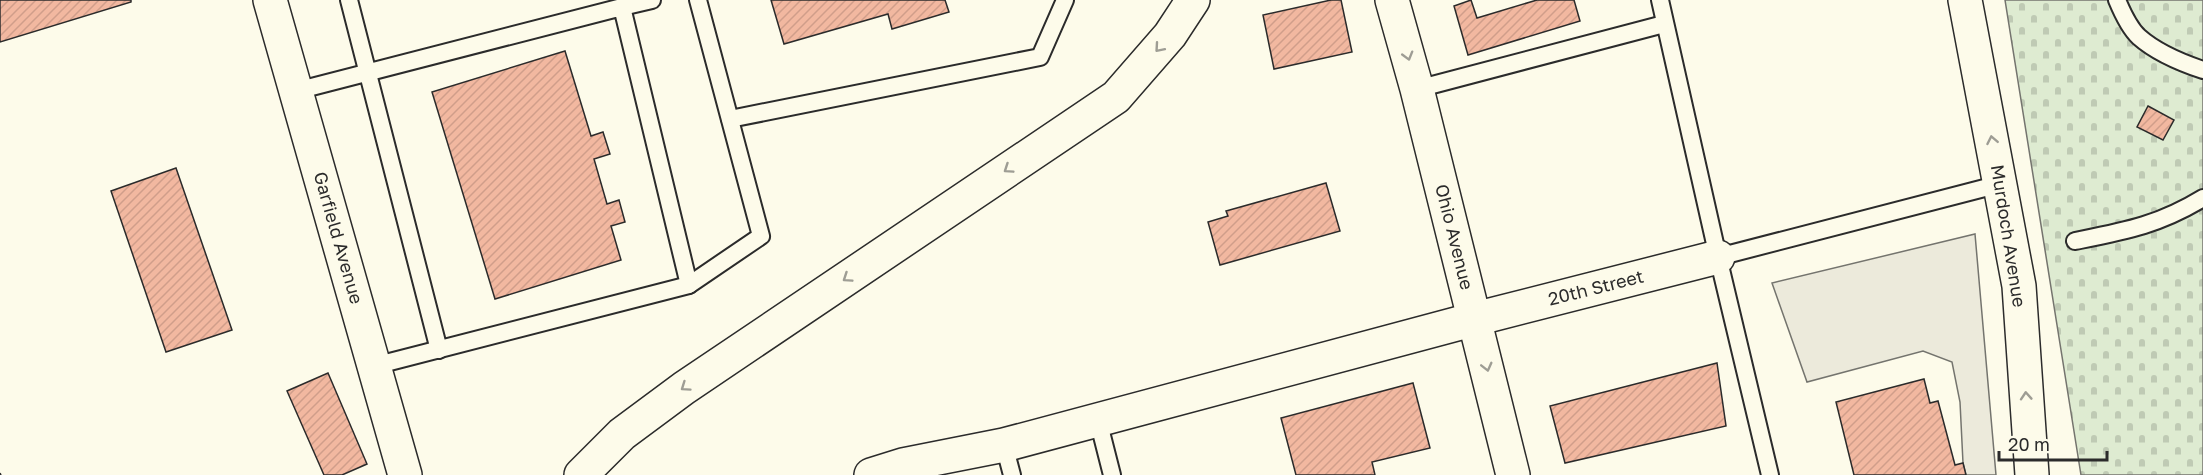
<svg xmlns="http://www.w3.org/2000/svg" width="2203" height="475" font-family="'Golos Text',sans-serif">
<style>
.cemetery{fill:url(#cemetery-stones);stroke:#74746e;stroke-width:1.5}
.parking{fill:#eceadb;stroke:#74746e;stroke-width:1.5}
.building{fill:url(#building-hatch);stroke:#2b2b2b;stroke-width:1.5}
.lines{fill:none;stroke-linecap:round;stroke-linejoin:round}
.lane-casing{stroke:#2b2b2b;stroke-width:20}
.street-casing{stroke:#2b2b2b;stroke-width:36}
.primary-casing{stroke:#2b2b2b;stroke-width:36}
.lane{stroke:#fdfbea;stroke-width:16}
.street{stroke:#fdfbea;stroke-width:33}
.primary{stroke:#fdfbea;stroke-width:33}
.fence{stroke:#2b2b2b;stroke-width:1.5;stroke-dasharray:8 3;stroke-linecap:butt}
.oneway{stroke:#9e9d94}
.labels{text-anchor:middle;stroke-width:4.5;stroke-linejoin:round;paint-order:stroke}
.street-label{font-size:18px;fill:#2b2b2b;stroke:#fdfbea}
</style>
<defs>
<pattern id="cemetery-stones" width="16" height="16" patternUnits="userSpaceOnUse" patternTransform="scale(1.5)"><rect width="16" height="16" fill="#deebd1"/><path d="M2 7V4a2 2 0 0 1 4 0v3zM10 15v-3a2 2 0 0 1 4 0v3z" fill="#bfcab4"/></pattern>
<pattern id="building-hatch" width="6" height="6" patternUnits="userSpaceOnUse" patternTransform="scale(1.5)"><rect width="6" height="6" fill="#f2b8a0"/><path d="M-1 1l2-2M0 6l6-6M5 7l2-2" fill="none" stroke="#d09e8a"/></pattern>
</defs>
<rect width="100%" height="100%" fill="#fdfbea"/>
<!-- cemetery -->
<path class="cemetery" d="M2005,0H2203V475H2081Z"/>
<!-- parking -->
<path class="parking" d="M1975,234L1996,475H1966L1963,463L1960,402L1952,362L1923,351L1807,382L1772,283Z"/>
<!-- building -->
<g class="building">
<path d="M0,0H131V2L0,42Z"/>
<path d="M771,0H945L949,12L892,29L888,14L784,44Z"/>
<path d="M1331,0H1341L1352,52L1274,69L1263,15Z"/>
<path d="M1471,0L1477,18L1537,0H1574L1580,21L1468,55L1454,6Z"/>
<path d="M565,51L591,136L603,132L610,154L594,159L607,204L619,200L625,222L611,226L621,260L495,299L432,92Z"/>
<path d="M2148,106L2174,120L2163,140L2137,127Z"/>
<path d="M176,168L232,330L166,352L111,191Z"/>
<path d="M1326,183L1340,231L1220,265L1208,222L1228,216L1226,211Z"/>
<path d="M1717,363L1726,426L1565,463L1550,406Z"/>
<path d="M328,373L367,464L342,475H324L287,391Z"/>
<path d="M1924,379L1930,403L1938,401L1955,465L1963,463L1966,475H1854L1836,402Z"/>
<path d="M1413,383L1430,448L1372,462L1375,475H1296L1281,418Z"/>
</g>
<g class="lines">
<!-- lane casing -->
<g class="lane-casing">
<g id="lane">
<path d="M349,0L439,350"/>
<path d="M1660,0L1718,257L1770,475"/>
<path d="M2117,0C2122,12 2129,28 2139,37C2156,52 2182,63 2203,70"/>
<path d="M622,7L652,0"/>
<path d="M1417,89L1664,24"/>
<path d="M296,91L622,7L689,285L374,366"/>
<path d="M730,119L1040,57L1065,0"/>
<path d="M2075,241C2125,231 2159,225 2203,198"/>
<path d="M1718,257L2000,184"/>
<path d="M689,285L761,236L698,0"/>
<path d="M1098,420L1112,475"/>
<path d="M1004,445L1012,475"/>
</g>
</g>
<!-- street casing -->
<g class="street-casing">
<g id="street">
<path d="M270,0L405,475"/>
<path d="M1392,0L1417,89L1513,475"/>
<path d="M871,475L903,465L1004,445L1475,319L1718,257"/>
</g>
</g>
<!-- primary casing -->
<g class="primary-casing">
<g id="primary">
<path d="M1965,0L2019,286L2032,475"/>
<path d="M581,475L622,434L684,388L1116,97L1170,35L1193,0"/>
</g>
</g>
<!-- lane -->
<use href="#lane" class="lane"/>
<!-- street -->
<use href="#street" class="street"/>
<!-- primary -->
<use href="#primary" class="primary"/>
<!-- fence -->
<path class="fence" d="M0,473L1,475"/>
</g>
<!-- one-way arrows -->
<defs><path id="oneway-chevron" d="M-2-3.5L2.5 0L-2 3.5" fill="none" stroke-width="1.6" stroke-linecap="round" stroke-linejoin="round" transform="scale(1.5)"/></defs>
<g class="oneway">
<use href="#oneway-chevron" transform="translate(1159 48) rotate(131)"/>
<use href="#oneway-chevron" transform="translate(1408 56) rotate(74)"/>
<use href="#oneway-chevron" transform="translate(1992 140) rotate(-101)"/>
<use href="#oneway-chevron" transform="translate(1008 169) rotate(146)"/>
<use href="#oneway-chevron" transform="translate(847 278) rotate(146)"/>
<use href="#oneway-chevron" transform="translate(1487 367) rotate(76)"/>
<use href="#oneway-chevron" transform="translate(685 387) rotate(145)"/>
<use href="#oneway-chevron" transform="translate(2026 396) rotate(-94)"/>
</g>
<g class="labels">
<!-- street labels -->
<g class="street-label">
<text transform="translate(2008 236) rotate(81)" y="6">Murdoch Avenue</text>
<text transform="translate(1454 237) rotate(76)" y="6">Ohio Avenue</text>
<text transform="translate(338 238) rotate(74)" y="6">Garfield Avenue</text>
<text transform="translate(1596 288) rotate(-14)" y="6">20th Street</text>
</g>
</g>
<!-- scale -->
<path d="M1999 451v9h108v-9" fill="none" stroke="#2b2b2b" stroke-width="3"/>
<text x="2008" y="451" font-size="18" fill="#2b2b2b" stroke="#fdfbea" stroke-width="4.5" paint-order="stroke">20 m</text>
</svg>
